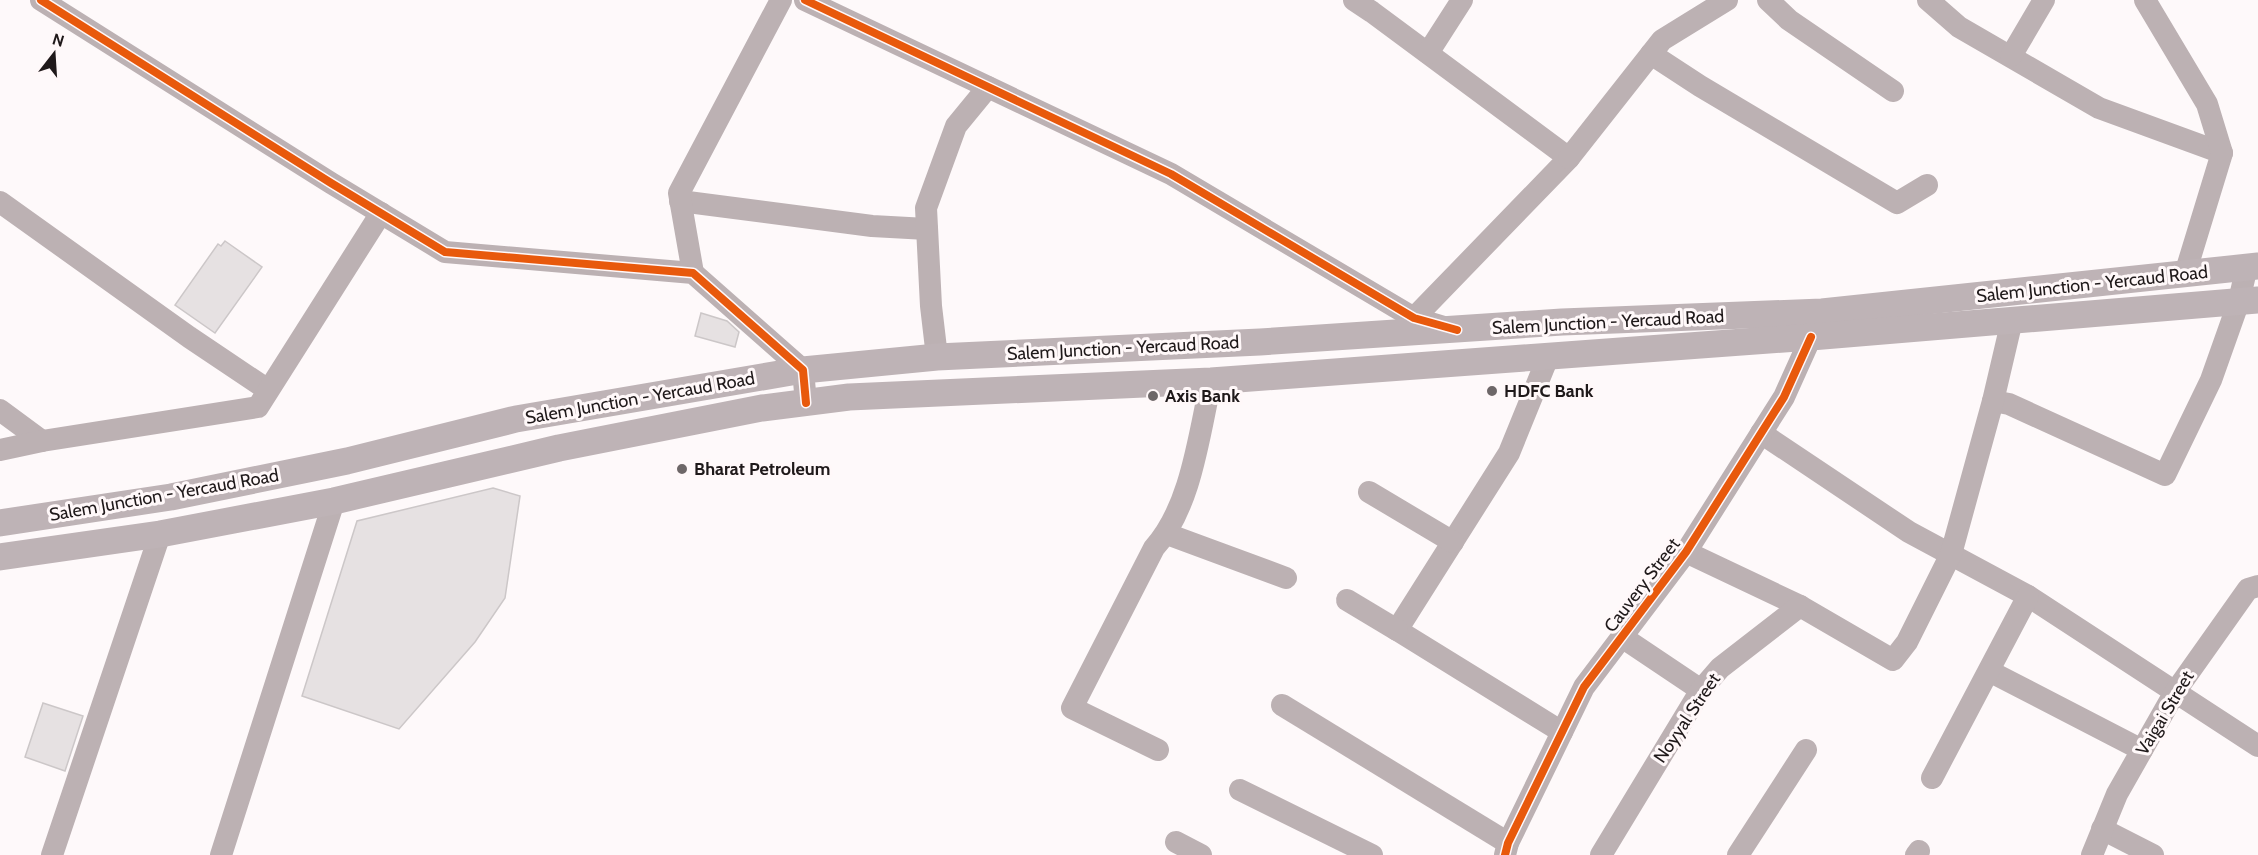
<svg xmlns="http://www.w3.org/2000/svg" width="2258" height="855" font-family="Cabin,sans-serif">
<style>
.building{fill:#e6e1e2;stroke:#ccc7c8;stroke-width:1.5}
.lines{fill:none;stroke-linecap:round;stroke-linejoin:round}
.minor{stroke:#bcb1b3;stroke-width:22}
.major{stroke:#beb3b6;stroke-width:27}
.cycleway-casing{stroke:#fff8f9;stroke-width:11}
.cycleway{stroke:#e8590c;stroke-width:8}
.poi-dot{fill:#6d6768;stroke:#fff8f9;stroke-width:2}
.labels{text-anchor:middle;stroke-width:6;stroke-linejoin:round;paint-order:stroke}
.street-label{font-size:18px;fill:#1f191a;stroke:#fff8f9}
.poi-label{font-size:18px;font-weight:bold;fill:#1f191a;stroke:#fff8f9;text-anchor:start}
</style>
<rect width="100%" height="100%" fill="#fef9fa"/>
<!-- building -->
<g class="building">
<path d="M225,241L262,267L215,333L175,305L218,244L221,246Z"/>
<path d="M701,313L727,321L739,332L735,347L695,336Z"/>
<path d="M493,488L520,496L505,598L475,642L399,729L302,696L357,521Z"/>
<path d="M43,703L83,716L65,771L25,757Z"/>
</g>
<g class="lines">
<!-- minor -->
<g class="minor">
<path d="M41,0L331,183L445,252L693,273L803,370L806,403"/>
<path d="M805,0L1171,174L1414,318L1444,327"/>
<path d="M1354,0L1372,12L1569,158L1414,318"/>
<path d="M1768,0L1789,20L1893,91"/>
<path d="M1928,0L1959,27L2099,108L2222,153"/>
<path d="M2145,0L2207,104L2222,153L2185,274"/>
<path d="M1428,53L1462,0"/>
<path d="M1651,54L1700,86L1897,203L1927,185"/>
<path d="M2011,56L2044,0"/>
<path d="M1569,158L1662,40L1727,0"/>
<path d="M680,201L872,226L927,229"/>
<path d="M0,202L189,337L268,390"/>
<path d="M693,273L679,193L781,0"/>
<path d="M937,357L931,306L926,208L956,126L988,87"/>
<path d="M1548,357L1509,453L1397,630L1562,732"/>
<path d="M1993,401L2009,404L2165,475L2211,380L2239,301L2247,266"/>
<path d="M0,410L42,441"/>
<path d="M1761,433L1909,532L2028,596L2258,746"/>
<path d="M0,450L42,441L258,407L381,213"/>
<path d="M1369,492L1453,542"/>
<path d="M1167,534L1286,578"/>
<path d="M1686,552L1800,606L1893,660L1907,642L1951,554L1993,401L2012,320"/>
<path d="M1347,600L1397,630"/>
<path d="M1622,637L1701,690"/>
<path d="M1989,671L2142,750"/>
<path d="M1282,705L1508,843"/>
<path d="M1158,750L1072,708L1154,548C1191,507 1199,435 1211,381"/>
<path d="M1932,778L2028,596"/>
<path d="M1240,790L1372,855"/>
<path d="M2102,829L2153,855"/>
<path d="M1176,842L1201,855"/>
<path d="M52,855L160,534"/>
<path d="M221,855L334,501"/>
<path d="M1505,855L1508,843L1584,687L1686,552L1784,397L1811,337"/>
<path d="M1601,855L1701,690L1720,668L1800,606"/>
<path d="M1738,855L1806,750"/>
<path d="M1916,855L1919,851"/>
<path d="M2092,855L2117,794L2175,692L2248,589L2258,586"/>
</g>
<!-- major -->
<g class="major">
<path d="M0,523L171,497L347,461L516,419L803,370L937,357L1260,342L1562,322L1822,312L2258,266"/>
<path d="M0,557L160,534L334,501L559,448L762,408L849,397L1211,381L1811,337L2258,300"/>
</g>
<!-- cycleway casing -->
<g class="cycleway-casing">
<g id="cycleway">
<path d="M41,0L331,183L445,252L693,273L803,370L806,403"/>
<path d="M805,0L1171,174L1414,318L1457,330"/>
<path d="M1505,855L1508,843L1584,687L1686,552L1784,397L1811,337"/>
</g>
</g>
<!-- cycleway -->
<use href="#cycleway" class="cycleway"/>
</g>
<!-- markers -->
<g class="poi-dot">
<circle cx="1492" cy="391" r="6"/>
<circle cx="1153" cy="396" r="6"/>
<circle cx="682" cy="469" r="6"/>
</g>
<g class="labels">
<!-- street labels -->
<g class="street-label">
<text transform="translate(2092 284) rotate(-6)" y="6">Salem Junction - Yercaud Road</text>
<text transform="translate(1608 322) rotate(-3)" y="6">Salem Junction - Yercaud Road</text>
<text transform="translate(1123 348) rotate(-3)" y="6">Salem Junction - Yercaud Road</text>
<text transform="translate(640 398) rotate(-10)" y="6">Salem Junction - Yercaud Road</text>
<text transform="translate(164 495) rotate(-10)" y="6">Salem Junction - Yercaud Road</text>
<text transform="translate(1642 585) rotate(-53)" y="6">Cauvery Street</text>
<text transform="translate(2165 713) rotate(-59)" y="6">Vaigai Street</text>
<text transform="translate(1687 718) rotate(-56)" y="6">Noyyal Street</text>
</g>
<!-- poi labels -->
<g class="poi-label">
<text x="1504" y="397">HDFC Bank</text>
<text x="1165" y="402">Axis Bank</text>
<text x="694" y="475">Bharat Petroleum</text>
</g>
</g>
<!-- north arrow -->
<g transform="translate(54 54) rotate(17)" stroke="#fff8f9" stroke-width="4.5" paint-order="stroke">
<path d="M0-4.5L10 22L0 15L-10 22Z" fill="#1f191a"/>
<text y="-9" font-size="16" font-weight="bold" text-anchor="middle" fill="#1f191a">N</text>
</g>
</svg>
